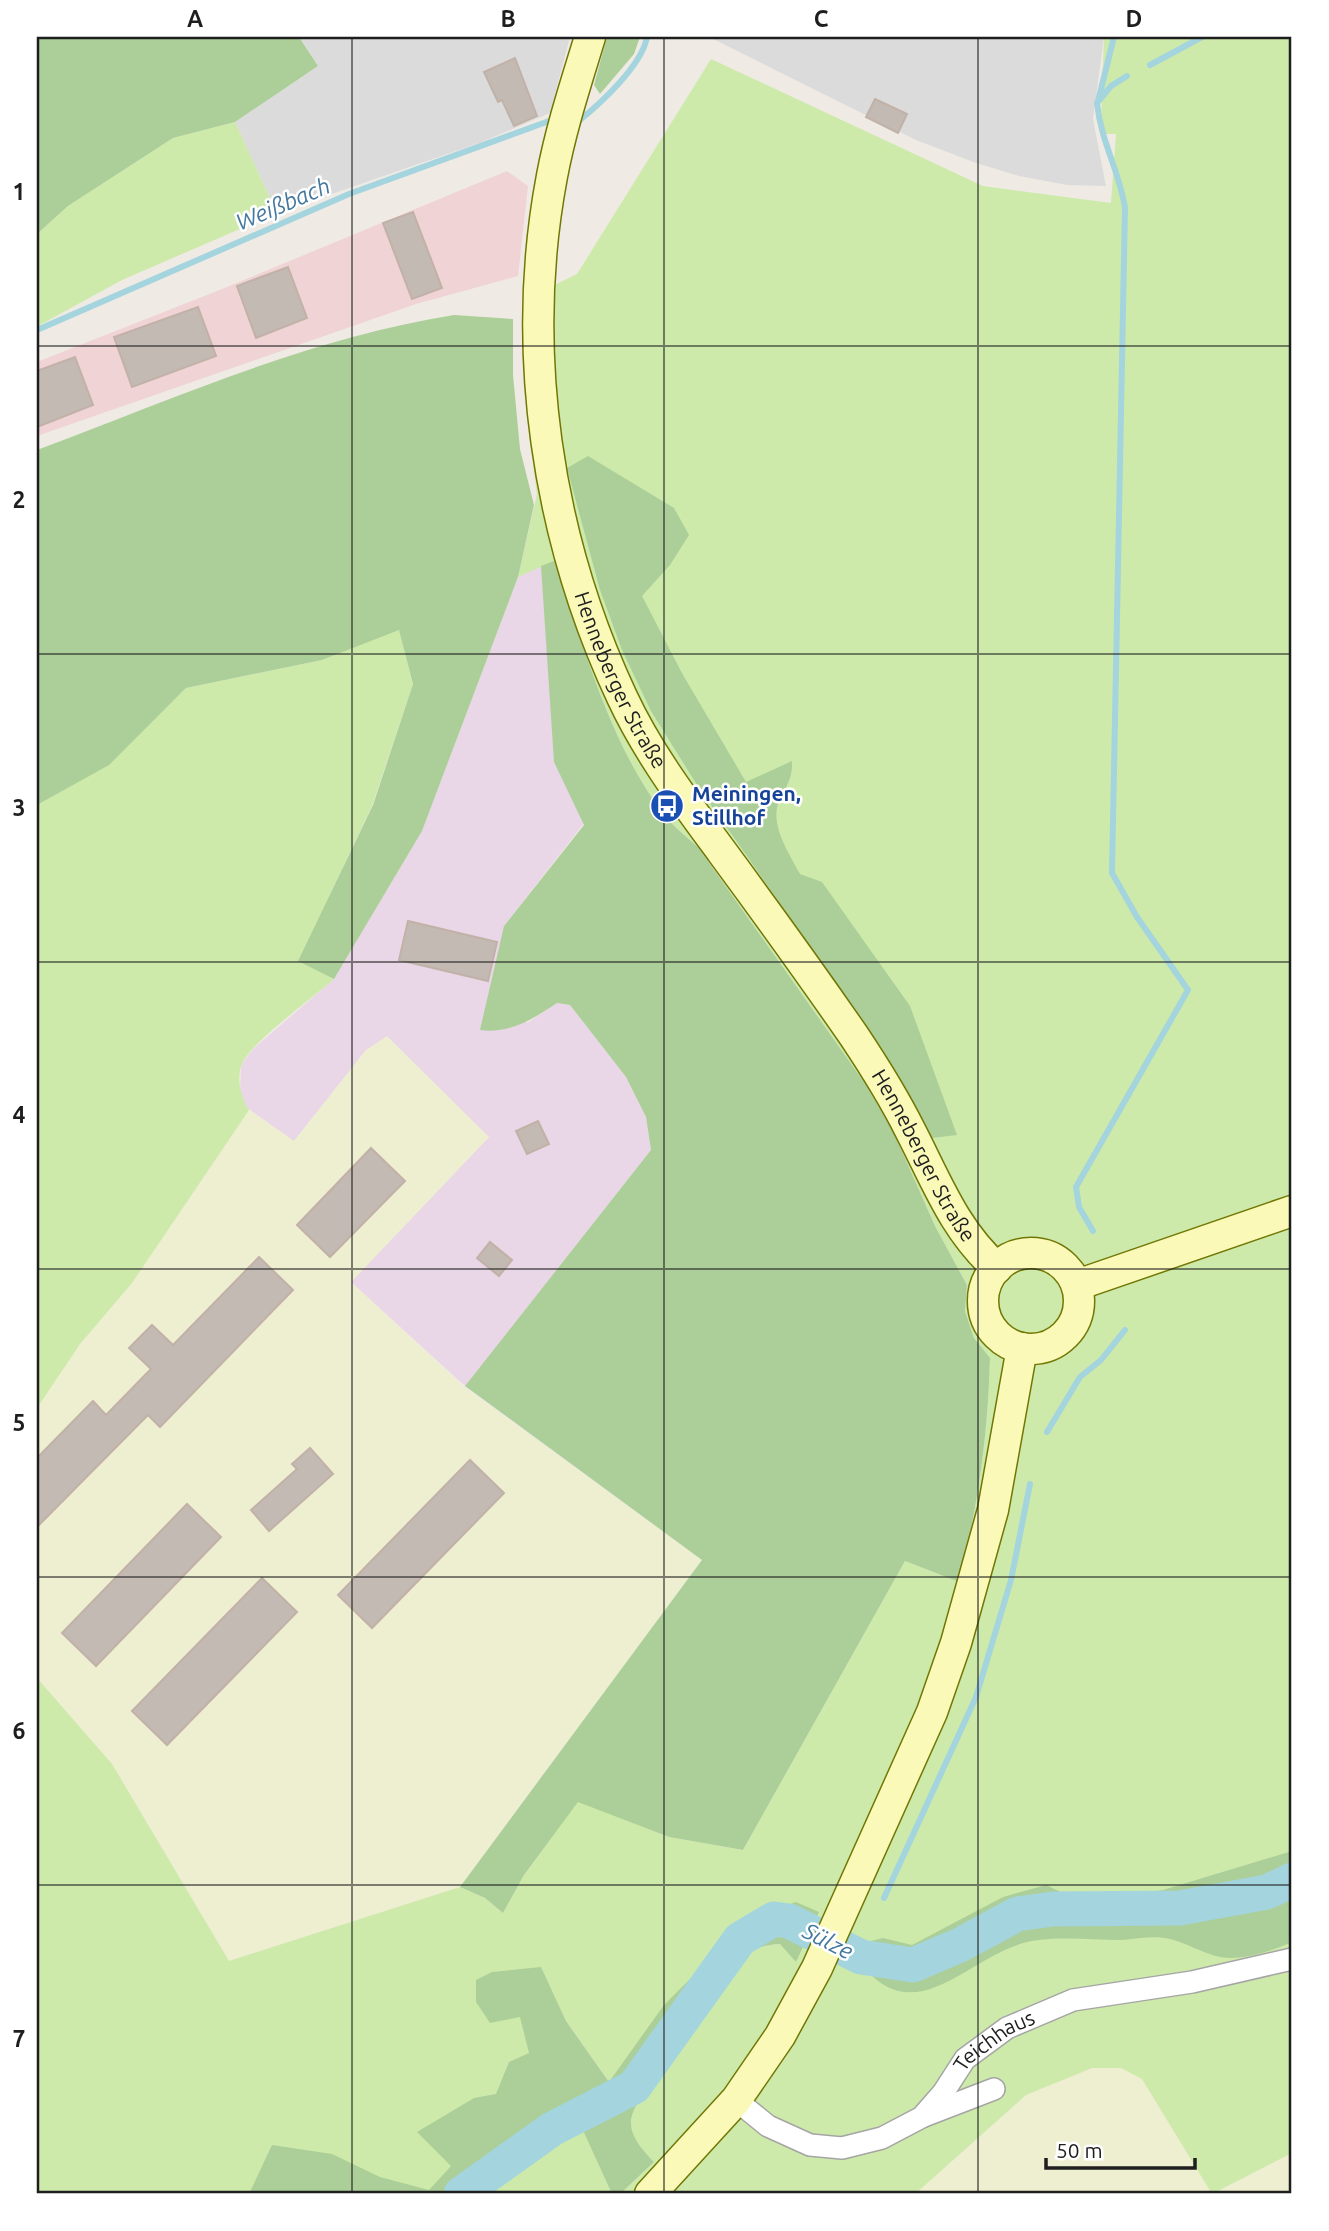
<svg xmlns="http://www.w3.org/2000/svg" width="1329" height="2231" font-family="Ubuntu,sans-serif">
<style>
.residential{fill:#dcdbdb}
.commercial{fill:#f0d3d4}
.industrial{fill:#e9d6e6}
.farmland{fill:#eeeed0}
.grass{fill:#cdeaaa}
.forest{fill:#accf99}
.lines{fill:none;stroke-linecap:round;stroke-linejoin:round}
.stream{stroke:#a4d4dd;stroke-width:6}
.river{stroke:#a4d4dd;stroke-width:35}
.building{fill:#c4bab4;stroke:#c1b1a7;stroke-width:2}
.street-casing{stroke:#a5a5a5;stroke-width:24}
.secondary-casing{stroke:#717704;stroke-width:33}
.street{stroke:#fff;stroke-width:21}
.secondary{stroke:#faf9b8;stroke-width:30}
.grid{fill:none;stroke:#1e1e1e;stroke-width:2;stroke-opacity:0.55}
.labels{text-anchor:middle;stroke-width:5;stroke-linejoin:round;paint-order:stroke}
.street-label{font-size:21px;fill:#1e1e1e;stroke:#fff}
.transit-label{font-size:21px;font-weight:bold;fill:#164399;stroke:#fff;text-anchor:start}
.water-label{font-size:23px;font-style:italic;fill:#44789f;stroke:#fff}
.neatline{fill:none;stroke:#1e1e1e;stroke-width:2.5}
.grid-label{font-size:23px;text-anchor:middle;font-weight:bold;fill:#1e1e1e}
</style>
<rect width="100%" height="100%" fill="#efebe4"/>
<!-- residential -->
<g class="residential">
<path d="M299,37H570L550,113L482,142L277,213L235,122L318,66Z"/>
<path d="M816,37H1104L1093,119L1106,186L1067,185L1019,176L976,163L916,140L711,38Z"/>
</g>
<!-- commercial -->
<path class="commercial" d="M507,171L528,186L518,276L416,304L37,436V362L222,289Z"/>
<!-- industrial -->
<path class="industrial" d="M537,495L585,822L504,926L527,1023L557,1003L570,1005L626,1077L646,1117L651,1150L465,1386L351,1282L489,1137L366,1050L294,1141L246,1107L240,1094L241,1065L253,1049L334,979L422,831L518,577Z"/>
<!-- farmland -->
<g class="farmland">
<path d="M387,1036L489,1137L351,1282L464,1387L702,1560L460,1887L229,1961L112,1764L37,1678V1408L80,1344L132,1283L249,1110L294,1141L366,1050Z"/>
<path d="M1091,2068H1121L1142,2079L1212,2194H915L1026,2095Z"/>
<path d="M1292,2153V2194H1213Z"/>
</g>
<!-- grass -->
<g class="grass">
<path d="M1104,37H1292V2153L1212,2194L1142,2079L1121,2068H1092L1026,2095L915,2194H620L654,2162C644,2151 629,2137 631,2121C633,2101 656,2084 666,2067C686,2033 706,1994 733,1965C747,1950 762,1945 781,1944L796,1962V1902L629,2057L609,2082L566,2021L541,1968L583,2128L612,2194H37V1678L112,1764L229,1961L460,1887L485,1898L503,1913L524,1875L578,1801L669,1837L743,1850L905,1561L959,1582C978,1507 988,1435 990,1359L974,1338L965,1311L967,1285L935,1226L894,1133L864,1082L698,847C686,836 672,826 663,813C611,746 581,641 556,560L518,577L537,495L527,418L524,300L577,274L711,59L983,186L1111,203L1116,134H1106L1101,124Z"/>
<path d="M235,122L277,213L122,280L38,326L37,234L68,206L173,138Z"/>
<path d="M399,629L413,684L372,806L299,960L334,979C313,998 252,1041 242,1064C236,1078 241,1098 249,1110L132,1283L80,1344L37,1408V805L109,764L186,688L322,660Z"/>
</g>
<!-- forest -->
<g class="forest">
<path d="M37,37H299L318,66L235,122L173,138L68,206L37,234Z"/>
<path d="M607,37H640L634,54L600,94L594,85Z"/>
<path d="M454,315L513,319V375L520,449L534,505L518,577L422,831L334,979L298,961L373,805L413,684L399,630L322,660L186,688L109,765L37,805V450C173,399 309,338 454,315Z"/>
<path d="M588,456L674,508L689,535L670,565L642,596L683,675L746,782L792,761C793,779 786,786 779,802C769,824 790,855 800,874L822,882L910,1006L957,1135L932,1138L883,1050L697,785L651,711L622,650L600,590L567,468Z"/>
<path d="M556,560C581,641 611,746 663,813C672,826 686,836 698,847L864,1082L894,1133L935,1226L967,1285L965,1311L974,1338L990,1358C988,1435 978,1507 959,1582L905,1561L743,1850L669,1837L578,1802L524,1875L503,1913L485,1898L460,1887L702,1560L465,1386L651,1150L646,1117L626,1077L570,1005L557,1003C533,1019 510,1034 480,1030L504,926L584,825L554,762L541,566Z"/>
<path d="M1292,1851V1942C1271,1951 1244,1961 1220,1957C1201,1953 1184,1941 1165,1938C1151,1936 1136,1939 1122,1940C1092,1940 1061,1936 1032,1941C970,1952 918,2034 862,1965L863,1943L883,1938L912,1945L1003,1897L1046,1885L1078,1900L1117,1898L1163,1890Z"/>
<path d="M796,1902L819,1912L796,1962L780,1944C762,1945 747,1950 733,1965C706,1995 686,2033 666,2067C656,2084 633,2101 631,2121C630,2137 644,2151 654,2162L620,2194H612L572,2106L452,2194H249L272,2145L332,2154L380,2177L429,2190L451,2166L417,2132L474,2098L496,2094L509,2062L529,2053L520,2017L490,2023L476,2002V1980L492,1972L541,1967L566,2021L609,2082L664,2005L733,1936L761,1914Z"/>
</g>
<g class="lines">
<!-- stream -->
<g class="stream">
<path d="M1150,65L1202,37"/>
<path d="M1098,101L1114,37"/>
<path d="M580,120C602,102 642,65 647,37"/>
<path d="M37,330L349,194L549,121"/>
<path d="M1093,1231L1079,1207L1076,1187L1188,990L1137,917L1112,873L1125,208C1119,170 1101,142 1097,103L1111,86L1127,76"/>
<path d="M1047,1432L1080,1377L1101,1360L1125,1330"/>
<path d="M884,1898L976,1697L1011,1580L1030,1484"/>
</g>
<!-- river -->
<path class="river" d="M461,2194L552,2129L634,2087L740,1939L774,1919L789,1921L861,1957L913,1965L960,1945L1017,1914L1053,1909L1180,1908L1267,1892L1292,1880"/>
</g>
<!-- building -->
<g class="building">
<path d="M515,58L537,116L514,126L502,100L498,102L484,72Z"/>
<path d="M875,99L907,114L898,133L866,117Z"/>
<path d="M413,212L442,288L412,299L383,223Z"/>
<path d="M288,267L307,318L256,338L237,286Z"/>
<path d="M198,307L216,356L132,387L114,337Z"/>
<path d="M75,357L93,405L37,427V371Z"/>
<path d="M408,921L497,942L488,981L399,960Z"/>
<path d="M538,1121L549,1144L527,1154L516,1131Z"/>
<path d="M371,1148L405,1181L330,1257L297,1225Z"/>
<path d="M490,1242L512,1260L499,1276L477,1258Z"/>
<path d="M259,1257L293,1290L160,1427L148,1415L37,1527V1458L93,1401L106,1415L151,1369L129,1348L152,1325L173,1345Z"/>
<path d="M310,1448L333,1474L269,1531L251,1510L297,1469L292,1464Z"/>
<path d="M470,1460L504,1493L372,1628L338,1595Z"/>
<path d="M187,1504L221,1537L96,1666L62,1633Z"/>
<path d="M262,1578L297,1612L167,1745L132,1711Z"/>
</g>
<g class="lines">
<!-- street casing -->
<g class="street-casing">
<g id="street">
<path id="s1" d="M736,2100L768,2126L810,2145L842,2148L882,2138L922,2117L943,2093L965,2059L1007,2028L1073,2000L1192,1982L1292,1959"/>
<path d="M924,2116L994,2089"/>
</g>
</g>
<!-- secondary casing -->
<g class="secondary-casing">
<g id="secondary">
<path id="s2" d="M590,37C576,83 561,128 552,176C519,350 547,537 622,697C648,753 686,803 722,852C767,913 811,974 854,1036C874,1066 894,1098 910,1130C936,1180 954,1230 997,1268"/>
<circle cx="1031" cy="1301" r="48"/>
<path d="M1077,1285L1292,1211"/>
<path d="M650,2194L736,2100L780,2036L817,1968L932,1712L956,1643L993,1510L1022,1348"/>
</g>
</g>
<!-- street -->
<use href="#street" class="street"/>
<!-- secondary -->
<use href="#secondary" class="secondary"/>
</g>
<!-- grid -->
<path class="grid" d="M352,37V2194M664,37V2194M978,37V2194M37,346H1292M37,654H1292M37,962H1292M37,1269H1292M37,1577H1292M37,1885H1292"/>
<!-- icons -->
<defs>
<g id="bus-disc" transform="scale(1.75)"><circle r="9.5" fill="#1a4fb4" stroke="#fff"/><path d="M-5-6H5V4H4V6H2V4H-2V6H-4V4H-5ZM-3.5-4V0h7V-4ZM-3.5 1.2v1.5H-2V1.2ZM2 1.2v1.5H3.5V1.2Z" fill="#fff"/></g>
</defs>
<g fill-rule="evenodd">
<use href="#bus-disc" x="667" y="806"/>
</g>
<g class="labels">
<!-- street labels -->
<g class="street-label">
<text dy="7" stroke="none"><textPath href="#s2" startOffset="662">Henneberger Straße</textPath></text>
<text dy="7" stroke="none"><textPath href="#s2" startOffset="1228">Henneberger Straße</textPath></text>
<text dy="7" stroke="none"><textPath href="#s1" startOffset="313">Teichhaus</textPath></text>
</g>
<!-- transit labels -->
<g class="transit-label">
<text x="692" y="801">Meiningen,<tspan x="692" dy="24">Stillhof</tspan></text>
</g>
<!-- water labels -->
<g class="water-label">
<text transform="translate(283 204) rotate(-23)" y="8">Weißbach</text>
<text transform="translate(828 1941) rotate(27)" y="8">Sülze</text>
</g>
</g>
<!-- border -->
<rect width="1329" height="2231" fill="none" stroke="#ffffff" stroke-width="77"/>
<!-- scale -->
<path d="M1046 2158v10h149v-10" fill="none" stroke="#1e1e1e" stroke-width="3.5"/>
<text x="1056" y="2158" font-size="21" fill="#1e1e1e" stroke="#ffffff" stroke-width="5" paint-order="stroke">50 m</text>
<rect x="38" y="38" width="1252" height="2154" class="neatline"/>
<g class="grid-label">
<text x="195" y="27">A</text>
<text x="508" y="27">B</text>
<text x="821" y="27">C</text>
<text x="1134" y="27">D</text>
<text x="19" y="200">1</text>
<text x="19" y="508">2</text>
<text x="19" y="816">3</text>
<text x="19" y="1123">4</text>
<text x="19" y="1431">5</text>
<text x="19" y="1739">6</text>
<text x="19" y="2047">7</text>
</g>
</svg>
